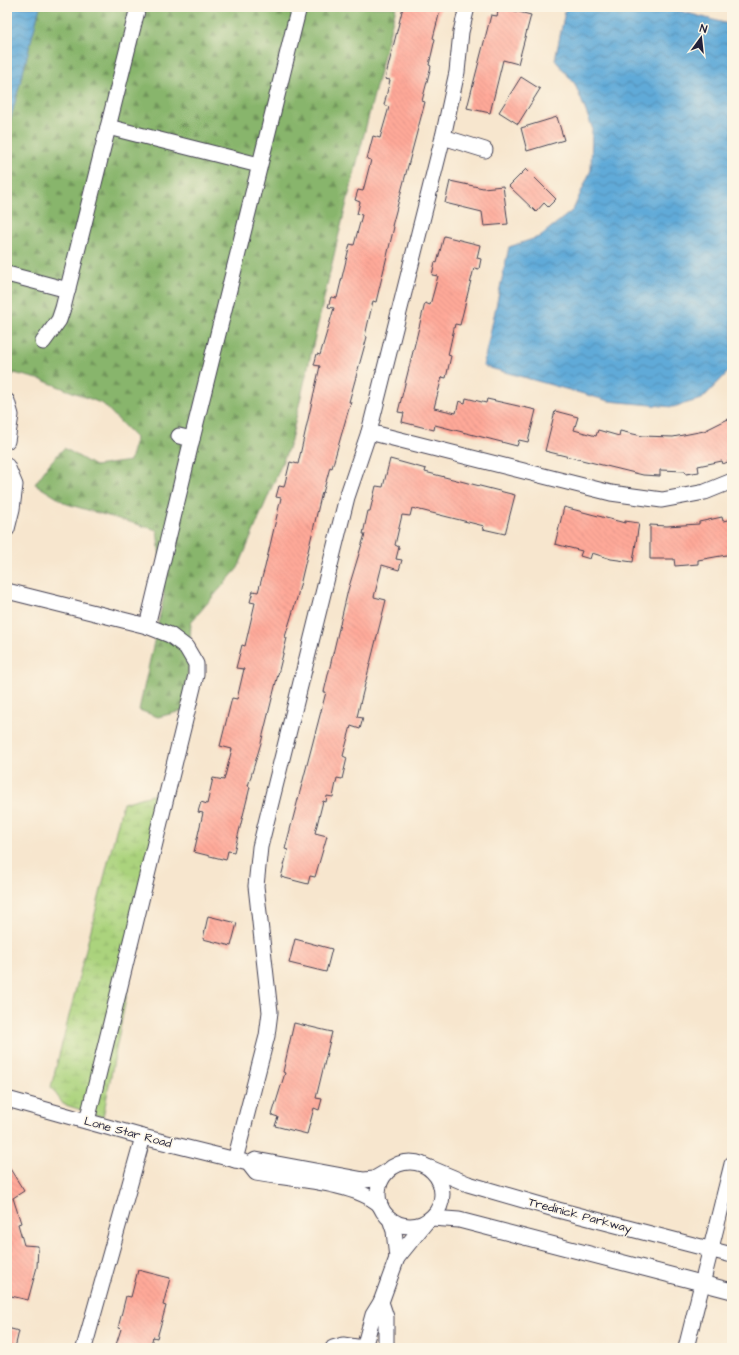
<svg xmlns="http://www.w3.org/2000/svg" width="739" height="1355" font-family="'Architects Daughter',sans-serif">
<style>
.forest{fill:url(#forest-firs);stroke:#556c54}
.wetland{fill:url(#wetland-marsh);stroke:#667a5c}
.water{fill:url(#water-waves);stroke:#42668a}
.building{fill:url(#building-back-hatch)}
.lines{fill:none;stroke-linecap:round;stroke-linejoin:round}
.minor-casing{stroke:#423f51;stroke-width:17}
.minor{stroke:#fff;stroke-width:15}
.labels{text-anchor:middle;stroke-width:3;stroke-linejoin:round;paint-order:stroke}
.street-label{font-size:12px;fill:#22223b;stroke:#fcf5e5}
</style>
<defs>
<pattern id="forest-firs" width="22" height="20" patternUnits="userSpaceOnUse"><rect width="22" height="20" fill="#88b56c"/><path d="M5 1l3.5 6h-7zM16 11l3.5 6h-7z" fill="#6f935a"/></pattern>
<pattern id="wetland-marsh" width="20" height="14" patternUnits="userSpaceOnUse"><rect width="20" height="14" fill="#abd37d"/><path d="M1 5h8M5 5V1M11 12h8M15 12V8" fill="none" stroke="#93b56d"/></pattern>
<pattern id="water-waves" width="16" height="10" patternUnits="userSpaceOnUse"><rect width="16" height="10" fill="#61aad8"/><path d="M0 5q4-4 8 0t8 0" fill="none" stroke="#508ab0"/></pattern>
<pattern id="building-back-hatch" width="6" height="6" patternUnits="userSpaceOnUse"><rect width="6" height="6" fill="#ffa999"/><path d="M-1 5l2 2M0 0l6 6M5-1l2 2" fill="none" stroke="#da9185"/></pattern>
</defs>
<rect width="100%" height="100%" fill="#fcf5e5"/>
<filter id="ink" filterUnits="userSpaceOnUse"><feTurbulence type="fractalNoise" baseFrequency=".025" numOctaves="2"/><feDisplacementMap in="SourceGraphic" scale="8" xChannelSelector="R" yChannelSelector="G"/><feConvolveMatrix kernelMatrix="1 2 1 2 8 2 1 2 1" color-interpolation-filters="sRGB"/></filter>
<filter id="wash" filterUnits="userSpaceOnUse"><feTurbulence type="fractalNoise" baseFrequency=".012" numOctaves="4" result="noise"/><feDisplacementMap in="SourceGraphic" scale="16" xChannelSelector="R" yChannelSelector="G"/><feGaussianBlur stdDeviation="0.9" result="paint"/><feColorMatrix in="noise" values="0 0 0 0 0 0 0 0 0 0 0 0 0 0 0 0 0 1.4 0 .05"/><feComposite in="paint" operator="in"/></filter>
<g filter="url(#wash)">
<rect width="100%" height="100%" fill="#f7e6ce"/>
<!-- forest -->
<path class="forest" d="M7,7H396L338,238L290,444L238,568L191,622L189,666L182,711L158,717L139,710L164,596L157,530L67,504L35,484L50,463L64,448L95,466L130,461L136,438L103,404L42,380L14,373L7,384Z"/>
<!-- wetland -->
<path class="wetland" d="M166,791L103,1117L63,1104L51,1087L123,803Z"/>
<!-- water -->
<g class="water">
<path d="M7,7H40L7,133Z"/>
<path d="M566,7H665L732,25V368L702,399L673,407L609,401L483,366L509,247L539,237L573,210L591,170L592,127L575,84L555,60Z"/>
</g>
<g id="blocks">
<!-- building -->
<g class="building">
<path d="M403,7H441L433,38L435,39L429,65L431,66L422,101L425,102L392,226L394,227L376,302L373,301L365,336L367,337L349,402H351L347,415L332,468L330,467L323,493L322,492L297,598L285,637L287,638L261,743L248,786L250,787L234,852L228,851L226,860L194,852L203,813L198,812L201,802L207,804L213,778L224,780L232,749L220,746L232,698L237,699L244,669L236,668L242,645L245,646L255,603L250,602L253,591L258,592L265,567L281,498L276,497L279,486L284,487L290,462L298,464L320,366L314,365L317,354L320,355L334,308L328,307L331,297L337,298L350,244L354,245L362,215L357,214L360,202L355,200L358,190L363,191L371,160L367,159L373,136L380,138L389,107L384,105L390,80L385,79Z"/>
<path d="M499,7L531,15L518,64L503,60L490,113L467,108L491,15L497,16Z"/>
<path d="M521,77L540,89L518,124L499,112Z"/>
<path d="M557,117L564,140L527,151L521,128Z"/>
<path d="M526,169L556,199L548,207L544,203L536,212L509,186Z"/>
<path d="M450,181L483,188L503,186L508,224L484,226L482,212L445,203Z"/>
<path d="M444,236L480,245L477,258L481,259L479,269L474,268L460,325L455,324L448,355L451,356L446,378L442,377L434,408L456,413L459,401L465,403L466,398L486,403L487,399L536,410L528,442L519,440L517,446L435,425L434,430L402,422L404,413L398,412L425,303L430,305L438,276L432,275L435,262L437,263Z"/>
<path d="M555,411L578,417L574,430L596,436L598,430L619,436L620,431L642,436L673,437L704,431L728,419L732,427V460L723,464L722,461L698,466L699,472L686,474L685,471L660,470V476L643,475L545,451Z"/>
<path d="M390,459L426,469L425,472L515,495L505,534L483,529L484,526L412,508L410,516L402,515L395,545L399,547L396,559L402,560L399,570L382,565L374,597L386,600L360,704L357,717L363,718L360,729L351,726L343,756L347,758L342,779L337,778L333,797L327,796L326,802L323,801L315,833L327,836L315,877L310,876L308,884L281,877L288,850L285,849L326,692H324L348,590L365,534H363L368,511H370L376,486L383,487Z"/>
<path d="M564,507L625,523V521L639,523L633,562L611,559L592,553L590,559L580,556L582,551L555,544Z"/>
<path d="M722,517L723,521L732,519V554L698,560V564L675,566L674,559H650V525L667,526L699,524V522Z"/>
<path d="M208,916L237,923L231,946L203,939Z"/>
<path d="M295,939L332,949L326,972L289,963Z"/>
<path d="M294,1023L332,1032L316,1098L322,1099L319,1110L314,1108L307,1134L275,1126L278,1117L272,1115L285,1073L283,1072Z"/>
<path d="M7,1164L24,1191L13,1198L21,1223L18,1224L24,1245L38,1246L37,1267L28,1300L7,1295Z"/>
<path d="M138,1270L170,1278L163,1305L166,1306L157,1338L153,1337L150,1348H115L121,1329L118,1328L126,1296L131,1297Z"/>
<path d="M7,1328L19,1331L15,1348H7Z"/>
</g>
</g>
</g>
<g filter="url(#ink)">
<use href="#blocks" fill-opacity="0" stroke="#423f51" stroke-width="1"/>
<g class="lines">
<!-- minor casing -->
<g class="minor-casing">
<g id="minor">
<path d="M108,127L259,165"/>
<path d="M443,137L485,150"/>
<path d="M7,274L68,290"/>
<path d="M43,342L59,320L63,308L138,7"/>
<path d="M7,401L11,415L7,441"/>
<path d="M369,432L611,493L662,500L705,492L732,481"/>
<path d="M192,439L299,7"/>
<path d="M7,466L15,485L12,509L7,529"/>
<path d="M7,591L147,626L170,635L186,647L196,664V675L87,1121"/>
<path d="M147,626L192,439L179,436"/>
<path d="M7,1099L143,1137L244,1162"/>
<path d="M235,1160L267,1036L270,1012L256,886L260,847L347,497L369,432L443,137L457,72L461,32L467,7"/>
<circle cx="410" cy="1194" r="32"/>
<path d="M430,1168L468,1184L558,1210L732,1255"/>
<path d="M380,1205C356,1182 289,1179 256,1173L249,1164L256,1160L364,1180L374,1179L386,1172"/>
<path d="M432,1218L459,1220L732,1291"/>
<path d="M390,1219L394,1231L397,1258"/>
<path d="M381,1302L397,1258L427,1221"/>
<path d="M84,1348L143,1137"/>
<path d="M333,1348L343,1345L363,1348"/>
<path d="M364,1348L373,1315L381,1302L386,1317V1348"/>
<path d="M686,1348L732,1164"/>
</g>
</g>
<!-- minor -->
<use href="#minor" class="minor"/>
</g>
</g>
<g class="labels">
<!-- street labels -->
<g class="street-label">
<text transform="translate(128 1132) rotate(15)" y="4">Lone Star Road</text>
<text transform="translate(580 1215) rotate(15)" y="4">Tredinick Parkway</text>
</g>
</g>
<!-- margin -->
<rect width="739" height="1355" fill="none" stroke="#fcf5e5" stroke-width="24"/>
<!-- north arrow -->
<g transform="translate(701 38) rotate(15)" stroke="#fcf5e5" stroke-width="3" paint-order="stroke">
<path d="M0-3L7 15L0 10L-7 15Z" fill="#22223b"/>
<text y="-6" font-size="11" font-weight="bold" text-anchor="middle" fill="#22223b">N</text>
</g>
</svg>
